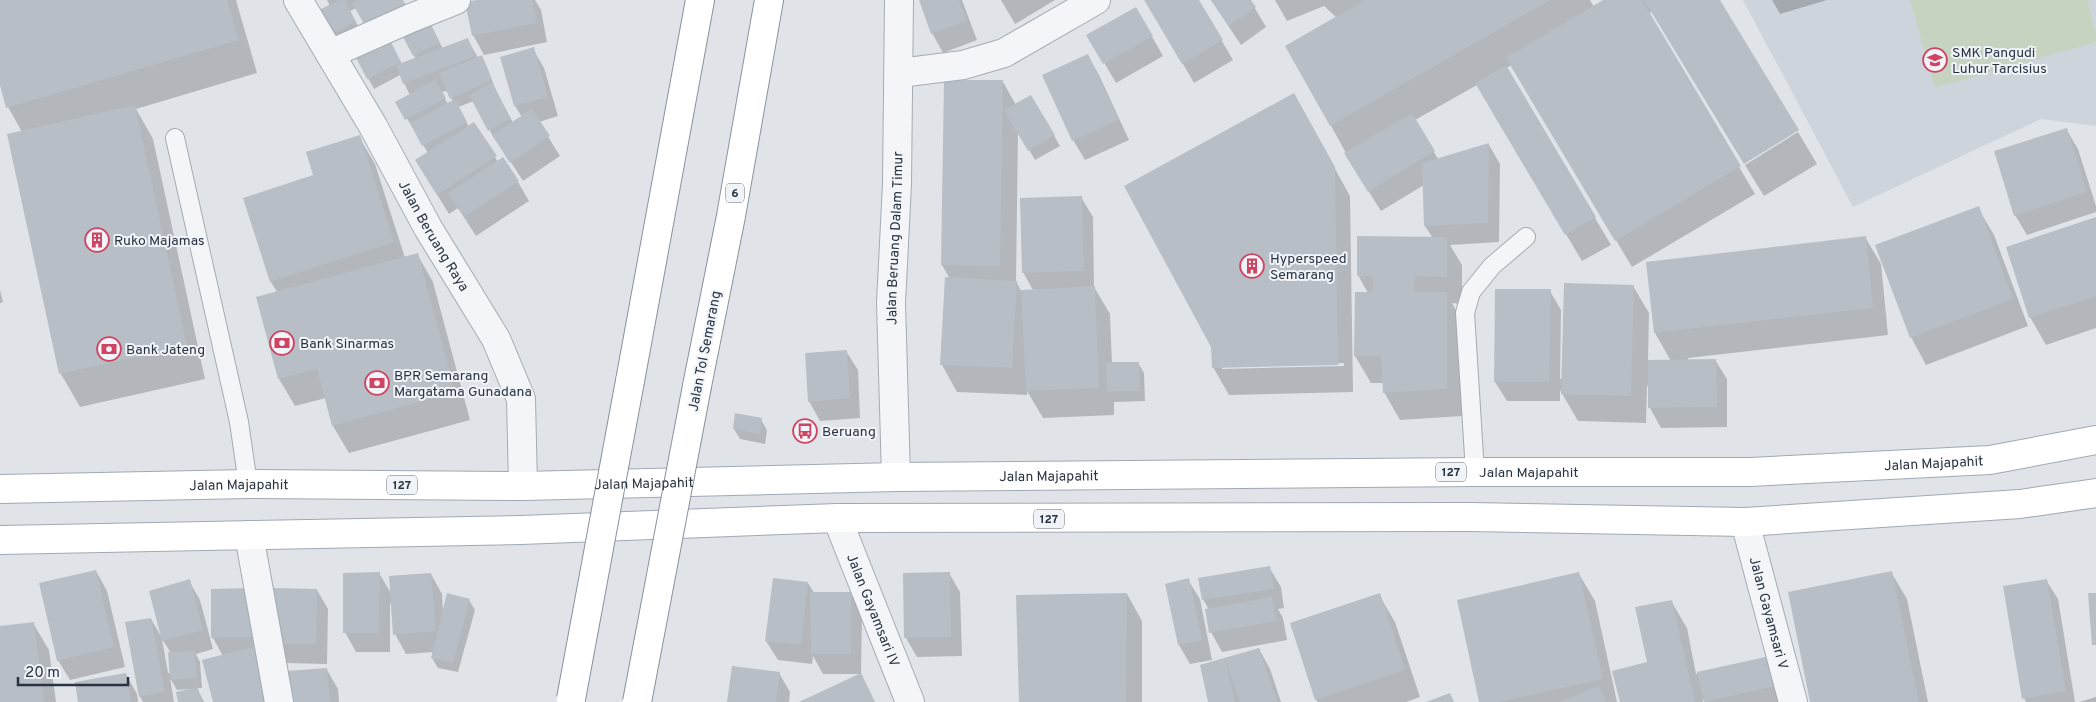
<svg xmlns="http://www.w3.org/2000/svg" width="2096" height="702" font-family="Overpass,sans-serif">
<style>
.built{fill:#ced4db}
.green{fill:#c7d3c1}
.shadow{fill:#0003;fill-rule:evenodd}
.building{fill:#b7bec6}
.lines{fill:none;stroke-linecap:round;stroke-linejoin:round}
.service-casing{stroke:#a5abb3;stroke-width:20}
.minor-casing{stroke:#a5abb3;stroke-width:30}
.primary-casing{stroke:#9fa9b5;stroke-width:30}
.motorway-casing{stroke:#8892a0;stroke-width:30}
.service{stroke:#f3f5f8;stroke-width:18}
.minor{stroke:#f3f5f8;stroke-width:28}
.primary{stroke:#fff;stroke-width:28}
.motorway{stroke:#fff;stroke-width:28}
.motorway-bridge-casing{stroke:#8892a0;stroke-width:30;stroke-linecap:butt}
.motorway-bridge{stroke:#fff;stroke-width:28}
.labels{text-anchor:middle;stroke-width:4;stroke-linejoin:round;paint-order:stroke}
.shield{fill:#f0f3f7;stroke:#656d78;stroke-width:1}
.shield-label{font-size:12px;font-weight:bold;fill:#293341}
.poi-label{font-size:14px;fill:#293341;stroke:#f0f3f7;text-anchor:start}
.street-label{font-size:14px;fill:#293341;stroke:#f0f3f7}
</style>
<rect width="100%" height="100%" fill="#e0e4e9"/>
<!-- built -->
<path class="built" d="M1743,0H2096V126L2041,119L1853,207Z"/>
<!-- green -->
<path class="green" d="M1910,0H2087L2096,33V42L1935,88Z"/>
<!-- shadow -->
<g class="shadow">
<path d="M0,0H236L257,73L136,109L153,139L205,379L80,407L61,374L8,135L22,132L8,107L0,81Z"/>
<path d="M327,0H402L384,32L402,64L416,59L400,29L431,26L443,49L468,40L478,58L482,57L487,67L496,91L513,123L522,117L515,106L502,58L533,49L544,68L558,116L539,122L560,156L523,181L496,139L495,140L474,101L458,107L469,127L474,124L498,162L518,182L529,201L476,236L458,208L449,214L428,180V153L397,102L410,95L400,75L374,89L353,51L374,40L356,8L350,11L361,32L338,44L332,34L330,6ZM448,91L453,101L448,104L441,92Z"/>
<path d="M483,0H535L541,10L547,42L484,55L473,35Z"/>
<path d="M920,0H962L977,40L943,53L932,33Z"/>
<path d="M1001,0H1055L1015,24Z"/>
<path d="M1146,0H1198L1233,60L1194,83Z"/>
<path d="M1211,0H1250L1266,27L1241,45Z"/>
<path d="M1275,0H1590L1594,7L1605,0H1720L1648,13L1755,194L1632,267L1512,65L1506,68L1611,245L1582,261L1477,85L1415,120L1438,159L1489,145L1500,164L1499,242L1450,245L1462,265V304L1452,303L1462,321V416L1400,420L1384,392V383H1371L1355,356L1368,293L1358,275L1433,238L1425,226L1424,185L1381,211L1357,173L1287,46L1337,18L1324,6L1287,21Z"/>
<path d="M1772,0H1827L1780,14Z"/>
<path d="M1147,28L1163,56L1116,83L1088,35Z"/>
<path d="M1088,56L1099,75L1129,140L1085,160L1073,140L1043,76Z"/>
<path d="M1003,82L1016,105L1031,96L1060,146L1035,160L1018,131L1016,281L1021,291L1033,290L1023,272L1081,197L1093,217L1094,287L1110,314L1112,364L1138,363L1144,373L1145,401L1114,402V415L1043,418L1027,391V395L957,392L942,365L950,279L942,265Z"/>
<path d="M1309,122L1350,196L1353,392L1229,395L1213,367ZM1344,363V366L1222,369V366Z"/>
<path d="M2066,129L2078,149L2096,206V212L2027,235L2015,215Z"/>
<path d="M1798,132L1817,164L1764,196L1745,165Z"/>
<path d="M359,137L375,164L405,258L417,254L433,282L470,420L349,453L333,426L326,398L295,406L279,379L258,298L277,292L271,282L245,198L315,175Z"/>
<path d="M1978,208L1994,235L2028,326L1926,365L1911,337Z"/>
<path d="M2096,219V328L2046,345L2030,317Z"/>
<path d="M1865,237L1881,264L1888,335L1688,358V360H1715L1727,379V427L1661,428L1650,408L1649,386H1647L1646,423L1578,421L1560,390V401H1507L1495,382L1550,291L1561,310L1560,379H1563L1633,286L1649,313L1648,361H1671L1655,333L1648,263Z"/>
<path d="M0,290L3,302L0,303Z"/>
<path d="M846,351L858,370L860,418L820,421L809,401Z"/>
<path d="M761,420L767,430L765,444L740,439L734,429Z"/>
<path d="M1269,567L1281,587L1284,608L1278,609L1283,618L1287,640L1222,652L1211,632L1209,610L1203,599Z"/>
<path d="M96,571L107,591L125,667L70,680L58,660Z"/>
<path d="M1891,572L1907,599L1928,702H1811Z"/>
<path d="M379,573L392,595L431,574L442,594L443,612L469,600L475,610L458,672L438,668L432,658L434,652L406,654L395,634L392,603H390V652H356L345,632Z"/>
<path d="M949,573L960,592L962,656L917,657L906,638Z"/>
<path d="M1579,574L1595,601L1617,702H1481Z"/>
<path d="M1188,580L1200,599L1212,660L1190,664L1179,645Z"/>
<path d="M2046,580L2058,599L2075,702H2026L2024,698Z"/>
<path d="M189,581L200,600L213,649L196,654L200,662L202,688H197L204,702H179L190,689L177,690L170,678L174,702H143L140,696L151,619L162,638ZM162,639L171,653L170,673H168Z"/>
<path d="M808,583L814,593H850L862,613L861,674H823L813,656L812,664L778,660L766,641Z"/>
<path d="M250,589L271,666L214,702L223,656L213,638Z"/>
<path d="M317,590L328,609L327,664L284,663L272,644Z"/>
<path d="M1127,594L1142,621V702H1020Z"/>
<path d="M1379,595L1395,622L1420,697L1406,702H1318L1316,700Z"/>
<path d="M1671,601L1687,628L1696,674L1769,657L1786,702H1705L1703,699V702H1621L1648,663Z"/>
<path d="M33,623L49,650L56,702H0V627Z"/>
<path d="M1259,649L1270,669L1281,702H1209L1202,665Z"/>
<path d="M327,670L338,689L339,702H290Z"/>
<path d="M779,673L790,692L789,702H728Z"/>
<path d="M126,674L137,694L138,702H79Z"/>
<path d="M2096,697V702H2079Z"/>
</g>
<!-- building -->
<g class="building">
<path d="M0,0H227L239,40L6,108L0,85Z"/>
<path d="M339,0H345L356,22L331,34L319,10Z"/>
<path d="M358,0H403L407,7L367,29L352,3Z"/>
<path d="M477,0H532L537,23L472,36L465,2Z"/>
<path d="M919,0H959L967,21L931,34Z"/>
<path d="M1144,0H1199L1223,40L1182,64Z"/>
<path d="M1211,0H1251L1256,7L1229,26Z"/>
<path d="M1365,0H1550L1330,126L1285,46Z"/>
<path d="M1603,0H1642L1741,166L1615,241L1506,58Z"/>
<path d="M1644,0H1720L1799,130L1744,164Z"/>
<path d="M1136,7L1153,36L1103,64L1086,35Z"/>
<path d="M426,14L440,43L413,56L399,29Z"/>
<path d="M386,32L401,62L367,79L352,50Z"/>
<path d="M468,38L475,56L403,84L396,65Z"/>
<path d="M534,47L548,97L514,106L500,57Z"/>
<path d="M1088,54L1119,120L1072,141L1042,75Z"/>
<path d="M482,55L492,80L450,99L439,73Z"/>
<path d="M1506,65L1596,217L1565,235L1475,83Z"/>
<path d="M435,80L446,98L405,120L395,102Z"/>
<path d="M944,80H1003L1000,266L941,265Z"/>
<path d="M492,82L511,119L488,131L469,95Z"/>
<path d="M1294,93L1335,167L1338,365L1212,368L1211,347L1124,186Z"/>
<path d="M1031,95L1055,135L1028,151L1004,110Z"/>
<path d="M455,99L467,122L422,146L410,123Z"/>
<path d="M135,105L187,346L59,374L7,134Z"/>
<path d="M532,109L550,136L510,163L492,135Z"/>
<path d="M1412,113L1435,151L1368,192L1344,153Z"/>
<path d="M474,122L497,156L437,195L415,160Z"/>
<path d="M2067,128L2087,192L2014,216L1994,151Z"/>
<path d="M360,135L394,242L270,282L243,198L313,175L306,152Z"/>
<path d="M1489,143L1488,223L1424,226L1422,163Z"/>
<path d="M503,157L519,181L464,217L448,193Z"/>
<path d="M1082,196L1084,271L1022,273L1020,198Z"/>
<path d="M1979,206L2013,299L1910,338L1875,245Z"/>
<path d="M2096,217V296L2029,318L2006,247Z"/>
<path d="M1357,236L1447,237V277L1415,276L1414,292H1447V389L1383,393L1381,356H1354L1355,292H1372L1373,276H1357Z"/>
<path d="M1866,236L1873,308L1654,333L1646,262Z"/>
<path d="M418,253L455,392L332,426L317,369L278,379L256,297Z"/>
<path d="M945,277L1017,281L1012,368L940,365Z"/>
<path d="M1564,283L1634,285L1631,396L1561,394Z"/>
<path d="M1095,286L1099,388L1026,391L1021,290Z"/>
<path d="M1495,289H1551L1549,382H1494Z"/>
<path d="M847,350L850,398L808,402L805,353Z"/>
<path d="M1716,359L1717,407L1648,408V360Z"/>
<path d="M1106,362H1139L1140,391L1107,392Z"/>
<path d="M735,413L762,418L760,434L733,429Z"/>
<path d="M1270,566L1274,589L1202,600L1198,578Z"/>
<path d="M96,570L114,647L57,661L39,583Z"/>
<path d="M1892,571L1919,702H1810L1788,592Z"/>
<path d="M380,572L379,633H343V573Z"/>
<path d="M950,572L951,637L904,638L903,573Z"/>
<path d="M1579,572L1603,679L1499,702H1479L1457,600Z"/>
<path d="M431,573L436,631L393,635L389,576Z"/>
<path d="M773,578L808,582L801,645L765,641Z"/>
<path d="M1189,578L1202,640L1178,645L1165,584Z"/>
<path d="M190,579L203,630L162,641L149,591Z"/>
<path d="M2047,579L2066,691L2022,699L2003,586Z"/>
<path d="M250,588L252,637L211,638V589Z"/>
<path d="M272,588L317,589L316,644H271Z"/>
<path d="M810,592H851V654H811Z"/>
<path d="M447,593L470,599L453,663L431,658Z"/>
<path d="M1127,593L1126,702H1019L1016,595Z"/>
<path d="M1380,593L1405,670L1315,700L1290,623Z"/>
<path d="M2088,593H2096V645H2092Z"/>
<path d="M1272,597L1276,621L1209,633L1205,609Z"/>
<path d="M1672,600L1695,702H1620L1612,671L1647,662L1635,607Z"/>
<path d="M151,618L165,692L139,697L125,622Z"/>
<path d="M34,622L44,702H0V626Z"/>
<path d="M260,645L275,702H213L202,660Z"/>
<path d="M1259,648L1277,702H1240L1225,659L1235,702H1208L1200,665Z"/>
<path d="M195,651L197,678L170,680L168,652Z"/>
<path d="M1770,656L1776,686L1704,702L1697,672Z"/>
<path d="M732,666L780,672L776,702H727Z"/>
<path d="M327,668L330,702H289L287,671Z"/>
<path d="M126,673L131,702H78L75,682Z"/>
<path d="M861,673L875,702H799Z"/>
<path d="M1599,686L1606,702H1559Z"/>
<path d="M198,687L201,702H178L176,692Z"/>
<path d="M1450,693L1454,702H1426Z"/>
</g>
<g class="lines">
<!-- service casing -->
<g class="service-casing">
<g id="service">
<path d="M175,138L239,422L248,484"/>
<path d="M1475,472L1465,313L1471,292L1492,266L1526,237"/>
</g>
</g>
<!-- minor casing -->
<g class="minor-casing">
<g id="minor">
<path id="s1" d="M298,0L373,126L428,228L496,339L521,399L523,486"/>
<path d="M330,54L411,18L456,0"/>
<path d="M900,73L963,65L1004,53L1096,0"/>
<path id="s2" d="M896,477L891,303L897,184L899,0"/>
<path id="s3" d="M837,518L910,702"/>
<path id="s4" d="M1745,522L1793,702"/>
<path d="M249,535L279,702"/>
</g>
</g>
<!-- primary casing -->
<g class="primary-casing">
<g id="primary">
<path id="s5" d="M0,489L248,484L523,486L896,477L1475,472H1750L1990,460L2096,440"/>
<path d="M0,540L521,530L837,518L1470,517L1745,522L2020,504L2096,493"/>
</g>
</g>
<!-- motorway casing -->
<g class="motorway-casing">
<g id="motorway">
<path d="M630,381L700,0"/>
<path d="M697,386L731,216L769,0"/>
</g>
</g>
<!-- service -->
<use href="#service" class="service"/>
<!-- minor -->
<use href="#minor" class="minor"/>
<!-- primary -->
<use href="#primary" class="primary"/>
<!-- motorway -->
<use href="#motorway" class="motorway"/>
<!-- motorway-bridge casing -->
<g class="motorway-bridge-casing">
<g id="motorway-bridge">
<path d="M571,699L630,381"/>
<path d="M637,702L697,386"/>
</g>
</g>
<!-- motorway-bridge -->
<use href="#motorway-bridge" class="motorway-bridge"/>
</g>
<!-- icons -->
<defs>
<g id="school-ring" transform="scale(1.25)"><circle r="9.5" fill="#f0f3f7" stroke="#cf4460" stroke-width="1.5"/><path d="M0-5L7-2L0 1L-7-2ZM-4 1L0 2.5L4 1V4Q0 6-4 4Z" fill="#cf4460"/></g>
<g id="building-ring" transform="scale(1.25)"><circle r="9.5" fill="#f0f3f7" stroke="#cf4460" stroke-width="1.5"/><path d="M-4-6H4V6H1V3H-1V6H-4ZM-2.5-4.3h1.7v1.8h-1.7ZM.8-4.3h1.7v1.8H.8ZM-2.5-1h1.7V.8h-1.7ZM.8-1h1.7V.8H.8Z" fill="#cf4460"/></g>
<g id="bank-ring" transform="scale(1.25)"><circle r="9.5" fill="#f0f3f7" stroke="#cf4460" stroke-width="1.5"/><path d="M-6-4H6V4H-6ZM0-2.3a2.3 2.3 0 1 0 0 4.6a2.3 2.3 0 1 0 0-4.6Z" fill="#cf4460"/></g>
<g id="bus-ring" transform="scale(1.25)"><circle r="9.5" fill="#f0f3f7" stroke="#cf4460" stroke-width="1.5"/><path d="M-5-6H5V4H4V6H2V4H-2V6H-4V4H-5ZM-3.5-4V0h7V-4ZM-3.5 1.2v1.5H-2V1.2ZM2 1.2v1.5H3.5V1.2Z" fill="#cf4460"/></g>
</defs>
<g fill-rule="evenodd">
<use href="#school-ring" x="1935" y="60"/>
<use href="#building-ring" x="97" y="240"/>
<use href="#building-ring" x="1252" y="266"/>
<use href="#bank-ring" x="282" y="343"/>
<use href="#bank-ring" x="109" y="349"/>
<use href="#bank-ring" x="377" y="383"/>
<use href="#bus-ring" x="805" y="431"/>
</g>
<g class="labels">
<!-- shield labels -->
<g class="shield">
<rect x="726" y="183.5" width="18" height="19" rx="4"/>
<rect x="1436" y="462.5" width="30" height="19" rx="4"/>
<rect x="387" y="475.5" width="30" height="19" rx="4"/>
<rect x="1034" y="509.5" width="30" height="19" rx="4"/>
</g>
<g class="shield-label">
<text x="735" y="197">6</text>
<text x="1451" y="476">127</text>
<text x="402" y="489">127</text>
<text x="1049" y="523">127</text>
</g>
<!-- poi labels -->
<g class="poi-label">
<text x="1952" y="57">SMK Pangudi<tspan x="1952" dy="16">Luhur Tarcisius</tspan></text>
<text x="114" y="245">Ruko Majamas</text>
<text x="1270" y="263">Hyperspeed<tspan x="1270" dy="16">Semarang</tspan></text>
<text x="300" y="348">Bank Sinarmas</text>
<text x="126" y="354">Bank Jateng</text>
<text x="394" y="380">BPR Semarang<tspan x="394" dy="16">Margatama Gunadana</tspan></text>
<text x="822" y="436">Beruang</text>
</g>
<!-- street labels -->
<g class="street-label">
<text dy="5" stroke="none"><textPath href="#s1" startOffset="272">Jalan Beruang Raya</textPath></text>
<text dy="5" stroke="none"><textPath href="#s2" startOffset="239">Jalan Beruang Dalam Timur</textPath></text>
<text transform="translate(704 351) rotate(-79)" y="5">Jalan Tol Semarang</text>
<text dy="5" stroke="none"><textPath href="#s5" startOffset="1934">Jalan Majapahit</textPath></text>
<text dy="5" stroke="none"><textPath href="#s5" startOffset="1529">Jalan Majapahit</textPath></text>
<text dy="5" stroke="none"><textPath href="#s5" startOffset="1049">Jalan Majapahit</textPath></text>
<text dy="5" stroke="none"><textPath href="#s5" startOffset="644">Jalan Majapahit</textPath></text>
<text dy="5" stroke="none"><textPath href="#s5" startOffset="239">Jalan Majapahit</textPath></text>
<text dy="5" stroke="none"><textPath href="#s3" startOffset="99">Jalan Gayamsari IV</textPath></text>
<text dy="5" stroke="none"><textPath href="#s4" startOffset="94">Jalan Gayamsari V</textPath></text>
</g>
</g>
<!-- scale -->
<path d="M18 677v8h110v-8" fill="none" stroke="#293341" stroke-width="2.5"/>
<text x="25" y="677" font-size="15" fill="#293341" stroke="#f0f3f7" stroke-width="4" paint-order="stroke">20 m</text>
</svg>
